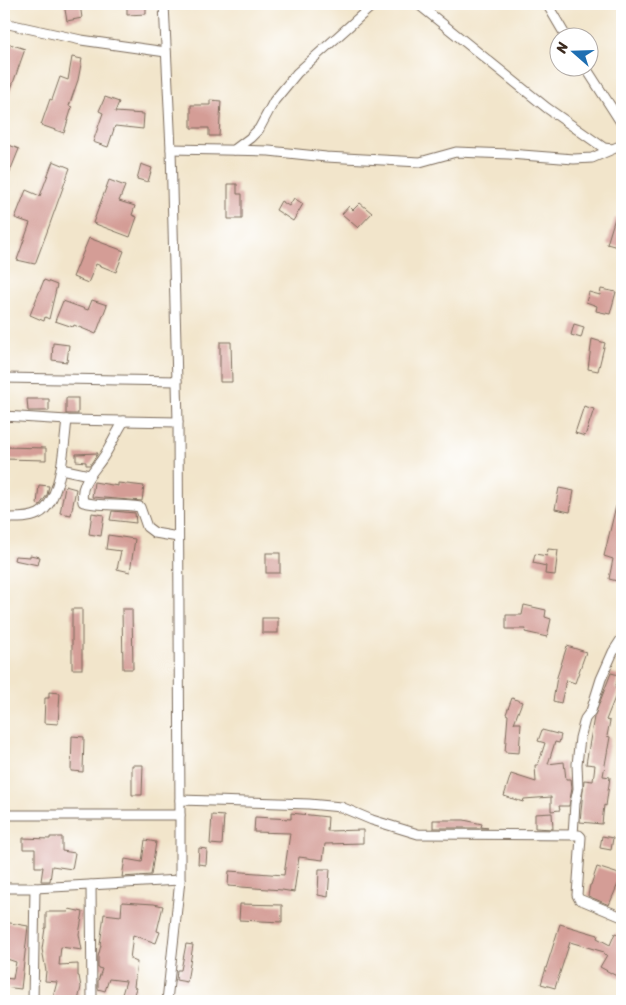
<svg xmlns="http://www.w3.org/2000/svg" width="626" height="1005" font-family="Sriracha,sans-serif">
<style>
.building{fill:#d49d96}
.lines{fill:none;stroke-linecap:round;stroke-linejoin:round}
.minor-casing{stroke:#7b6b5b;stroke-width:11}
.minor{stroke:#fff;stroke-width:9}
</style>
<rect width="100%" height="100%" fill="#fff"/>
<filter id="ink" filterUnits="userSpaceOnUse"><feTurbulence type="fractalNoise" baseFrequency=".02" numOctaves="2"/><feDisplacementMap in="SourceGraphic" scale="10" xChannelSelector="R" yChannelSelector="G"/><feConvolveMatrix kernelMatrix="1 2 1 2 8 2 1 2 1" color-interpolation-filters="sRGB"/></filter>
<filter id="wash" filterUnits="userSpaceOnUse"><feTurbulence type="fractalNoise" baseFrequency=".0096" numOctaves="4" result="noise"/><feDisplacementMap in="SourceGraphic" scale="20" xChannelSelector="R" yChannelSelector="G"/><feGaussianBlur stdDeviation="1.12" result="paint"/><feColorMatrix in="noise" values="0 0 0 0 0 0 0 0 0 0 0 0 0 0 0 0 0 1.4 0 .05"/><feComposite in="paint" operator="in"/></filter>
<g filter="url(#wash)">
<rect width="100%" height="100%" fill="#f2e5cb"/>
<g id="blocks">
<!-- building -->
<g class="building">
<path d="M64,4H80L82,18L67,21Z"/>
<path d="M127,4H146V14L127,15Z"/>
<path d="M10,44L25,49L5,106L4,62Z"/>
<path d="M72,57L82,59L78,80L69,106L72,107L64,133L41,125L50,99L52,100L60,77L68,80Z"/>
<path d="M105,97L119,102L115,112L144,114L143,129L115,126L108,147L93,142L103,113L99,111Z"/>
<path d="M210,100L221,101L219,136H209V128H191V105H210Z"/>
<path d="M4,143L19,149L4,186Z"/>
<path d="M53,161L70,168L47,232L35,264L17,260L30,223L15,218L26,190L40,196Z"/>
<path d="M141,164L152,168L148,182L137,179Z"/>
<path d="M109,180L125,186L119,201L135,206L132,215L137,217L130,237L93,223Z"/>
<path d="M228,184H237V194H242V219H228Z"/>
<path d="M294,198L303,204L293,221L276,210L281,201L289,206Z"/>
<path d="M360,203L372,213L358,228L342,214L349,206L353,210Z"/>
<path d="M615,218L622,220L621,248L607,244Z"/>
<path d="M89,238L124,251L116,272L96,264L88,283L73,277Z"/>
<path d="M44,280L57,285L49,319L45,317L44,321L30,315Z"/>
<path d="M601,289L616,292L610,314L596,311L597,306L586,302L589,292L600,295Z"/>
<path d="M92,300L107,305L96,334L74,325L73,327L55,321L63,301L88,310Z"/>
<path d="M574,324L584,327L581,338L571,335Z"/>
<path d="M592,339L605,343L598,371L588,369Z"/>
<path d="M220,342H231L232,382H220Z"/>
<path d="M53,343L69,345L67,362L52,360Z"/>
<rect x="66" y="398" width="12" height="16"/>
<path d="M27,399H49V411H28Z"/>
<path d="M584,406L594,409L585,436L575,433Z"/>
<path d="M4,447L46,448V460L4,459Z"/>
<path d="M98,453L90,465H86V462L76,461V454Z"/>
<path d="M94,482L118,486V483L144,486L142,501L92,497Z"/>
<path d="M39,485L49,486L47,495L40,505L37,504Z"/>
<path d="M65,486L76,489L71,515L60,513Z"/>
<path d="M559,488L574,491L570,512L555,509Z"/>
<path d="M616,506L622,508L621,582L609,579L613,559L604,556Z"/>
<path d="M112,511L135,513L136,523L110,520Z"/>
<path d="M92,513L104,515L101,536L89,534Z"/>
<path d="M108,535L135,539L130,572L117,569L121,551L106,549Z"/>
<path d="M548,549L558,550L555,575L545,574L546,566L533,563L535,554L547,556Z"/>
<rect x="266" y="553" width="14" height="20"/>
<path d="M30,555L40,557L38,565L14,560L15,556L30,557Z"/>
<path d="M524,605L546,610L545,617L551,619L547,637L525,632L526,629H506V615H522Z"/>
<rect x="72" y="609" width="10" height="60"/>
<path d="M122,609H132L133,669H123Z"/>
<rect x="262" y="618" width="16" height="15"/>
<path d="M567,646L586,652L575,683L566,680L561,703L553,701L557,677Z"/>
<path d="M611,673L619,675L615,688L618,690L606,720L610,721L607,736L610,737L603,776L610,777L606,806L604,805L602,824L580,822L584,780L593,781L595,765L586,764L594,717Z"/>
<path d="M49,692L60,693L58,724L44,723L45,698H49Z"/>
<path d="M512,698L522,702L514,723H521L519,753L505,752L508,715L506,714Z"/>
<path d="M542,730L561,735L559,743L555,742L548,764L564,762L566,779H571L572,788L569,806H559L560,810L551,811V797L524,799L523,802L504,796L511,774L536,782L535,765H538L545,743L538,741Z"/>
<path d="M72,736L84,737L83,772L71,771Z"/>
<path d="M132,765H143L142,795H132Z"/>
<path d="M291,813L328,817L327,831L363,830V843L325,844L323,860L299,857L294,892L282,890L228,886L229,871L284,875L290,833L254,832L255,817L291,819Z"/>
<path d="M552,813L553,829L535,828V814Z"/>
<path d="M212,815L224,816L222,845L210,844Z"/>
<path d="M433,820H464L482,824L481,827L488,828H433Z"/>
<path d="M602,836L613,838L611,850L600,848Z"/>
<path d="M50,837H62V851L75,853L72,869L52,866L50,881H41L43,867H35V849H23V838L50,839Z"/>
<path d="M145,840L156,842L151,875L122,877L125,859L142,862Z"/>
<path d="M199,848L207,849L206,865L198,864Z"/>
<path d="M597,867L622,875V885L618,884L609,905L588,896L590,885H591Z"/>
<path d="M319,869H330L328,897L318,895Z"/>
<path d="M122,902L154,904L163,906L157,931L160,932L156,943L133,935L130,959L137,962L134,987L136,988L132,1001H120L126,981L109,979L105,991L98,989V981L102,969L98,968V957L101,945H100L104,914L121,916Z"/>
<path d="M240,904L282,905V922L239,920Z"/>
<path d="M69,909L83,912L79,934L82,950L61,947L59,965L78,964V976H79L81,987L78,1001H52L57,982L45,981L46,971L42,949L45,928H46V912H68Z"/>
<path d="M4,922L28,926L21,989L4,987V978L13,979L16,962L4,958Z"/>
<path d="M560,924L598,935L597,938L610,945L615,933L622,936V979L600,967L607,955L603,954L604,952L570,942L555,988L541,984Z"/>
<path d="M186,944L193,945L187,982L176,980L177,970H181Z"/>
</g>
</g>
</g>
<g filter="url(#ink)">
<use href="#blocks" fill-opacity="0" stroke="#7b6b5b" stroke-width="1"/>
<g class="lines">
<!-- minor casing -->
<g class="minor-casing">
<g id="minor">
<path d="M164,4L171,149L178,422L180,815V880L167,1001"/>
<path d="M418,4L547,108L604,148L612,149"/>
<path d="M547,4L567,38"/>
<path d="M4,23L81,40L166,52"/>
<path d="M586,68L622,124"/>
<path d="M171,149L269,151L326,157L420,162L456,152L509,154L574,159L592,158L622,145"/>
<path d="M234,150L250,138L259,129L274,101L297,73L374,4"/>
<path d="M4,378L177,381"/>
<path d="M4,416L67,420L178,422"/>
<path d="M124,421C116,433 110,448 102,459C93,472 79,484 83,502C101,507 121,503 140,507L147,527L155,533L178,537"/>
<path d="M61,469L89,475"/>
<path d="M4,518C15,518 28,519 38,514C62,503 64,443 67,420"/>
<path d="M180,800L309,804L341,807L372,820L418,834L579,835L581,837L577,895L579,899L622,917"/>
<path d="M4,815H180"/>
<path d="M573,835L575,803L578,789L577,764L580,738L585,719L591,711L601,679L613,652L622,638"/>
<path d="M91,885L92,1001"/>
<path d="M4,888H35L180,880"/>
<path d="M33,1001L35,888"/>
</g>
</g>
<!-- minor -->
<use href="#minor" class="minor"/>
</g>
</g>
<!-- margin -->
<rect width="626" height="1005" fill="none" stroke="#fff" stroke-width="20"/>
<!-- north arrow -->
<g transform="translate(574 52) rotate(290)"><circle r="24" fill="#ffffff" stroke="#b1aaa5"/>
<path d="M0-4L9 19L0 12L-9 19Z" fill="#1f6fb2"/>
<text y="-8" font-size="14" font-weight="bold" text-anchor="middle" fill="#3b2a1e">N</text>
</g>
</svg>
